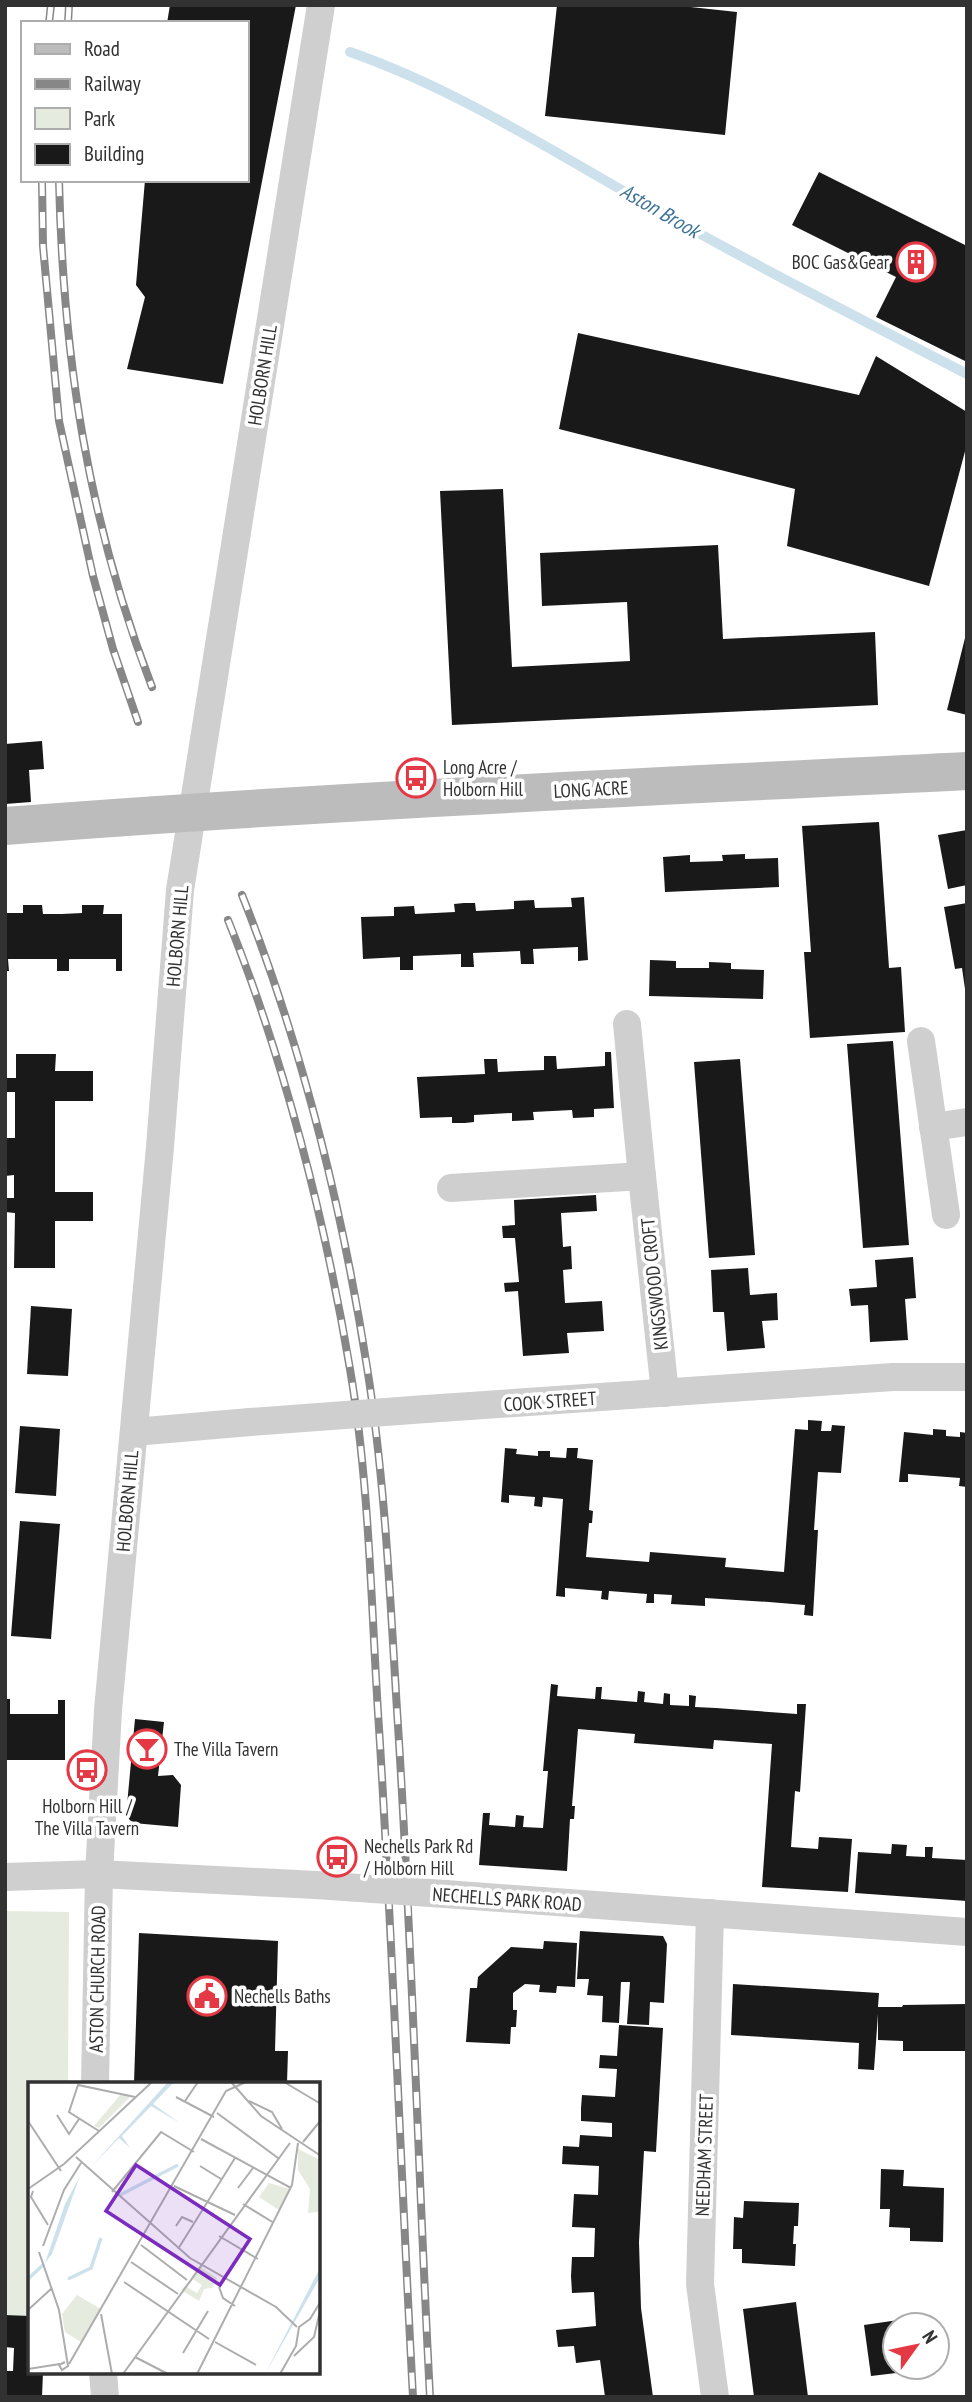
<svg xmlns="http://www.w3.org/2000/svg" width="972" height="2402" font-family="'PT Sans Narrow',sans-serif">
<style>
.green{fill:#e5ebde}
.lines{fill:none;stroke-linecap:round;stroke-linejoin:round}
.stream{stroke:#cde1ed;stroke-width:10}
.building{fill:#191919}
.street{stroke:#cfcfcf;stroke-width:28}
.secondary{stroke:#bcbcbc;stroke-width:38}
.rail-casing{stroke:#878787;stroke-width:8}
.rail{stroke:#fff;stroke-width:5;stroke-dasharray:16;stroke-linecap:butt}
.street-bridge{stroke:#cfcfcf;stroke-width:28}
.labels{text-anchor:middle;stroke-width:7;stroke-linejoin:round;paint-order:stroke}
.poi-label{font-size:19px;fill:#323232;stroke:#fff;text-anchor:start}
.street-label{font-size:19px;fill:#323232;stroke:#fff}
.water-label{font-size:21px;font-style:italic;fill:#3f7495;stroke:#fff}
.inset-river{fill:none;stroke:#cde1ed;stroke-width:3.5}
.inset-road{fill:none;stroke:#adadad;stroke-width:2}
.view{fill:#7b2cbf;fill-opacity:0.15;stroke:#7b2cbf;stroke-width:3.5}
.inset-edge{fill:none;stroke:#323232;stroke-width:3.5}
</style>
<rect width="100%" height="100%" fill="#fff"/>
<!-- green -->
<path class="green" d="M5,1911L69,1912L68,2083L30,2084V2316L5,2315Z"/>
<g class="lines">
<!-- stream -->
<path class="stream" d="M350,52C456,89 550,150 648,205C753,264 860,319 967,374"/>
</g>
<!-- building -->
<g class="building">
<path d="M170,5H296L223,384L127,369L145,297L136,285L145,180H247V23H167Z"/>
<path d="M557,5H672L737,12L725,135L545,116Z"/>
<path d="M819,172L967,246V362L876,317L896,277L792,225Z"/>
<path d="M578,333L859,395L876,356L967,412V444L929,586L787,546L795,489L559,429Z"/>
<path d="M503,489L512,667L630,661L627,602L542,606L540,553L718,545L723,639L875,632L878,705L452,725L440,491Z"/>
<path d="M966,634H967V715L947,710Z"/>
<path d="M42,741L44,769L29,770L31,802L5,804V744Z"/>
<path d="M879,822L889,968L901,967L905,1032L810,1038L804,952H811L802,826Z"/>
<path d="M967,830V885L948,889L938,835Z"/>
<path d="M745,854V859L778,858L779,887L665,892L663,857L690,855V862L723,861L722,855Z"/>
<path d="M584,897L588,960L578,961V947L533,949L534,964H521L520,951L473,953L474,967H461V954L413,956V970H400V957L363,959L361,917L394,916V907L414,906L415,914L455,912L454,904L464,903H475L476,911L514,909V901L534,900L535,908L572,907L571,898Z"/>
<path d="M967,903V988L965,989L962,968L955,969L944,907Z"/>
<path d="M23,905H42L43,914H62L82,913V905H104L103,914H122V971H116V959H69V971H57V959H8L9,971H5V913H23Z"/>
<path d="M650,960L676,961V968H709V962L731,963V969L764,970L763,999L649,996Z"/>
<path d="M893,1041L909,1245L863,1248L847,1044Z"/>
<path d="M605,1052H611L614,1108L594,1109V1117L573,1118L572,1110L533,1112L534,1120L512,1121V1113L474,1115V1122L465,1123H452V1117L420,1118L417,1077L485,1074L484,1059H497L498,1072L544,1070V1056H556L557,1069L605,1066Z"/>
<path d="M16,1054H56L55,1071H93V1101H55V1192H93V1221H55V1268H14L15,1213L5,1212V1198H14V1175L5,1176V1138H15V1092H5V1078H16Z"/>
<path d="M740,1059L755,1255L709,1258L694,1062Z"/>
<path d="M596,1195L597,1211L561,1213L563,1247L571,1246L572,1269L563,1270L565,1303L602,1301L604,1331L567,1333L569,1353L523,1356L518,1291L505,1292L504,1283L519,1282L515,1238H503L502,1226L515,1225L514,1200Z"/>
<path d="M913,1257L916,1298L905,1299L908,1340L870,1342L868,1305L851,1306L849,1289L877,1287L875,1260Z"/>
<path d="M748,1268L750,1295L777,1293L778,1320L762,1321L765,1348L727,1351L724,1312H713L711,1270Z"/>
<path d="M31,1306L72,1309L68,1376L27,1374Z"/>
<path d="M808,1420L822,1421L821,1431H831L832,1425L845,1426L841,1473L818,1472L814,1530H818L813,1616L804,1615L805,1605L769,1602L705,1598V1606L671,1604L672,1595L654,1594V1603H646L647,1594L609,1591L608,1600L601,1599L602,1591L565,1588V1597L556,1596L563,1499L543,1497L542,1507L534,1506L535,1497L509,1495V1503L501,1502L505,1448L517,1449L516,1454L538,1456V1451H550V1457L566,1458L567,1448H578L577,1458L593,1460L589,1510L593,1511L592,1523H589L586,1557L649,1562L650,1552L726,1558L725,1567L784,1572L795,1429L808,1430Z"/>
<path d="M20,1426L60,1429L56,1496L15,1493Z"/>
<path d="M933,1429L946,1430V1436L960,1437V1432L967,1433V1487L959,1486L960,1478L908,1474V1482H899L904,1432L933,1435Z"/>
<path d="M20,1521L60,1524L51,1639L11,1636Z"/>
<path d="M551,1684L558,1685L557,1696L595,1699L596,1687H602L601,1699L637,1702L638,1691L645,1692L644,1702L663,1704L664,1693L670,1694V1705L689,1706V1695L696,1696L695,1707L716,1708L797,1714V1704H806L800,1792L795,1791L791,1847L818,1849L819,1837L852,1839L848,1892L762,1887L772,1744L714,1740L713,1749L660,1745L634,1743L635,1734L578,1729L572,1806H575L574,1819H570L567,1871L479,1865L483,1813H490L489,1825L515,1827L516,1815L524,1816L523,1827L543,1828L548,1771H543Z"/>
<path d="M5,1699H10V1714H58V1700H65V1760H5Z"/>
<path d="M135,1719L164,1722L158,1776L173,1775L181,1785L178,1827L133,1823L126,1816Z"/>
<path d="M892,1844L907,1845L906,1856L925,1857V1847H933L932,1858L967,1860V1901L855,1893L858,1852L891,1854Z"/>
<path d="M580,1931L663,1936L667,1944L664,2003L650,2002L649,2025L627,2024L630,1982H621L619,2023L602,2022L603,1996L587,1995L589,1979H577Z"/>
<path d="M139,1933L278,1941L275,2051H288L287,2083H134Z"/>
<path d="M544,1941L577,1943L575,1987L557,1986L556,1993L539,1992L540,1985L525,1984L513,1993V2010H517L516,2027H511L510,2044L466,2042L470,1988H477L478,1977L511,1947L543,1949Z"/>
<path d="M733,1984L879,1993L878,2007H902L903,2005L967,2004V2051H903V2041L878,2040V2014L874,2070L858,2069L859,2043L731,2035Z"/>
<path d="M619,2025L663,2028L656,2152L644,2151L639,2242L641,2308L653,2397H605L600,2360L576,2363L574,2346L558,2347L556,2330L596,2326L594,2292L572,2293L571,2276L572,2257H594L595,2228L572,2227L574,2194L598,2195L599,2166L562,2164L563,2146L579,2147L580,2135L612,2137V2123L581,2121V2108L582,2095L615,2097L617,2069L599,2068L600,2055L617,2056Z"/>
<path d="M881,2169L904,2170L903,2186L944,2188L943,2242L910,2241V2228L889,2227L890,2209H880Z"/>
<path d="M744,2201L799,2203L798,2226H794L793,2244H796L795,2266L742,2263V2249H733L734,2217L743,2218Z"/>
<path d="M796,2302L808,2397H754L743,2309Z"/>
<path d="M5,2315L30,2316V2372H43L42,2397H5V2371H13L14,2348L5,2347Z"/>
<path d="M926,2316L927,2325H895V2367L930,2369L871,2376L864,2325Z"/>
</g>
<g class="lines">
<!-- street -->
<g class="street">
<path d="M627,1024L642,1176"/>
<path d="M921,1041L946,1215"/>
<path d="M933,1127L967,1122"/>
<path d="M451,1188L642,1176L665,1393"/>
<path d="M426,1409L893,1377H967"/>
<path d="M134,1432L250,1422"/>
<path d="M5,1877L99,1874L316,1885"/>
<path d="M445,1894L967,1932"/>
<path d="M710,1913L700,2284L715,2397"/>
<path d="M95,2084L99,1874L108,1710L160,1147L180,890L321,5"/>
<path d="M103,2372L105,2397"/>
</g>
<!-- secondary -->
<path class="secondary" d="M5,826C325,801 646,787 967,771"/>
<!-- rail casing -->
<g class="rail-casing">
<g id="rail">
<path d="M49,23L51,5"/>
<path d="M68,23L69,5"/>
<path d="M42,180L43,246L59,421L93,576L113,649L138,722"/>
<path d="M59,180C63,358 88,521 152,687"/>
<path d="M242,895C302,1046 342,1207 367,1367C385,1480 390,1596 397,1710C412,1939 418,2168 430,2397"/>
<path d="M228,920C284,1059 325,1220 350,1369C370,1487 371,1609 379,1728C393,1951 401,2174 413,2397"/>
</g>
</g>
<!-- rail -->
<use href="#rail" class="rail"/>
<!-- street-bridge -->
<g class="street-bridge">
<path d="M250,1422L426,1409"/>
<path d="M316,1885L445,1894"/>
</g>
</g>
<!-- icons -->
<defs>
<g id="building-ring" transform="scale(2.0125)"><circle r="9.5" fill="#fff" stroke="#e53845" stroke-width="1.5"/><path d="M-4-6H4V6H1V3H-1V6H-4ZM-2.5-4.3h1.7v1.8h-1.7ZM.8-4.3h1.7v1.8H.8ZM-2.5-1h1.7V.8h-1.7ZM.8-1h1.7V.8H.8Z" fill="#e53845"/></g>
<g id="bus-ring" transform="scale(2.0125)"><circle r="9.5" fill="#fff" stroke="#e53845" stroke-width="1.5"/><path d="M-5-6H5V4H4V6H2V4H-2V6H-4V4H-5ZM-3.5-4V0h7V-4ZM-3.5 1.2v1.5H-2V1.2ZM2 1.2v1.5H3.5V1.2Z" fill="#e53845"/></g>
<g id="bar-ring" transform="scale(2.0125)"><circle r="9.5" fill="#fff" stroke="#e53845" stroke-width="1.5"/><path d="M-6-5H6L.8 .8V4.5H3.5V6h-7V4.5H-.8V.8Z" fill="#e53845"/></g>
<g id="civic-ring" transform="scale(2.0125)"><circle r="9.5" fill="#fff" stroke="#e53845" stroke-width="1.5"/><path d="M-.6-6.5H3V-4.5H.6V-3L4-1V1h2V6H-6V1h2V-1L-.6-3ZM-1.2 2.5V6h2.4V2.5Z" fill="#e53845"/></g>
</defs>
<g fill-rule="evenodd">
<use href="#building-ring" x="916" y="262"/>
<use href="#bus-ring" x="416" y="778"/>
<use href="#bar-ring" x="147" y="1749"/>
<use href="#bus-ring" x="87" y="1770"/>
<use href="#bus-ring" x="337" y="1857"/>
<use href="#civic-ring" x="207" y="1996"/>
</g>
<g class="labels">
<!-- poi labels -->
<g class="poi-label">
<text x="889" y="269" text-anchor="end">BOC Gas&amp;Gear</text>
<text x="443" y="774">Long Acre /<tspan x="443" dy="22">Holborn Hill</tspan></text>
<text x="174" y="1756">The Villa Tavern</text>
<text x="87" y="1813" text-anchor="middle">Holborn Hill /<tspan x="87" dy="22">The Villa Tavern</tspan></text>
<text x="364" y="1853">Nechells Park Rd<tspan x="364" dy="22">/ Holborn Hill</tspan></text>
<text x="234" y="2003">Nechells Baths</text>
</g>
<!-- street labels -->
<g class="street-label">
<text transform="translate(262 375) rotate(-81)" y="7">HOLBORN HILL</text>
<text transform="translate(591 789) rotate(-3)" y="7">LONG ACRE</text>
<text transform="translate(177 936) rotate(-85)" y="7">HOLBORN HILL</text>
<text transform="translate(654 1284) rotate(-96)" y="7">KINGSWOOD CROFT</text>
<text transform="translate(550 1401) rotate(-4)" y="7">COOK STREET</text>
<text transform="translate(127 1501) rotate(-85)" y="7">HOLBORN HILL</text>
<text transform="translate(507 1899) rotate(4)" y="7">NECHELLS PARK ROAD</text>
<text transform="translate(97 1979) rotate(-89)" y="7">ASTON CHURCH ROAD</text>
<text transform="translate(704 2155) rotate(-88)" y="7">NEEDHAM STREET</text>
</g>
<!-- water labels -->
<g class="water-label">
<text transform="translate(660 211) rotate(30)" y="7">Aston Brook</text>
</g>
</g>
<!-- overview -->
<g transform="translate(28 2082)">
<rect width="292" height="292" fill="#fff"/>
<path d="M93,12L102,15L71,46L66,44ZM270,67L292,78V130L280,131L282,107L270,88ZM241,101L262,107L251,128L231,115ZM171,184L189,196L184,206L176,207L171,219L153,208L157,204L169,211L174,203L163,196ZM49,213L73,227L53,260L37,250L34,232Z" fill="#e5ebde"/>
<path d="M140,0H146L125,22L152,41L123,24L94,54L102,66L91,56L62,86ZM52,94L24,172L17,181L37,122ZM292,186L290,199L237,292Z" fill="#cde1ed"/>
<path class="inset-river" d="M92,113L150,83M0,197L16,182M40,197L63,186L73,156"/>
<path class="inset-road" d="M203,0L233,34L293,74M256,0L293,22M148,15L186,35M157,19L170,0M221,19L244,30L254,47M189,31L250,76M29,33L41,52L51,37M0,39L33,89M71,49L41,30L50,3L107,15M173,57L263,106M275,60L293,38M48,75L162,176L248,225L269,245M172,84L193,97M146,104L207,133M210,106L225,86M0,107L36,82L124,0M5,109L3,115L20,143M84,110L133,50L166,70M215,122L246,141M148,144L154,135L165,140M191,154L230,177M113,163L159,198M15,164L36,108L53,81M150,167L207,76M11,170L31,228L40,284L34,288L31,283L37,280M103,180L150,212M96,200L181,257M191,205L195,216L207,224M0,228L24,206M73,232L84,292M187,260L228,283M155,271L180,229M266,274L286,255L292,229M107,275L140,292M41,282L198,9L218,0M0,287L32,282M95,292L262,61M169,292L264,103L270,61M252,292L268,264L271,245L282,237L293,219"/>
<path class="view" d="M108,83L222,157L192,203L78,129Z"/>
<rect width="292" height="292" class="inset-edge"/>
</g>
<!-- border -->
<rect width="972" height="2402" fill="none" stroke="#323232" stroke-width="14"/>
<!-- legend -->
<rect x="21" y="21" width="228" height="161" fill="#ffffff" stroke="#adadad" stroke-width="2"/>
<rect x="35" y="44" width="35" height="10" fill="#bcbcbc" stroke="#adadad" stroke-width="2"/>
<text x="84" y="56" font-size="21" fill="#323232">Road</text>
<rect x="35" y="79" width="35" height="10" fill="#878787" stroke="#adadad" stroke-width="2"/>
<text x="84" y="91" font-size="21" fill="#323232">Railway</text>
<rect x="35" y="108" width="35" height="21" fill="#e5ebde" stroke="#adadad" stroke-width="2"/>
<text x="84" y="126" font-size="21" fill="#323232">Park</text>
<rect x="35" y="144" width="35" height="21" fill="#191919" stroke="#adadad" stroke-width="2"/>
<text x="84" y="161" font-size="21" fill="#323232">Building</text>
<!-- north arrow -->
<g transform="translate(916 2346) rotate(57)"><circle r="33" fill="#ffffff" stroke="#adadad" stroke-width="2"/>
<path d="M0-5L12 26L0 18L-12 26Z" fill="#e53845"/>
<text y="-10" font-size="19" font-weight="bold" text-anchor="middle" fill="#323232">N</text>
</g>
</svg>
